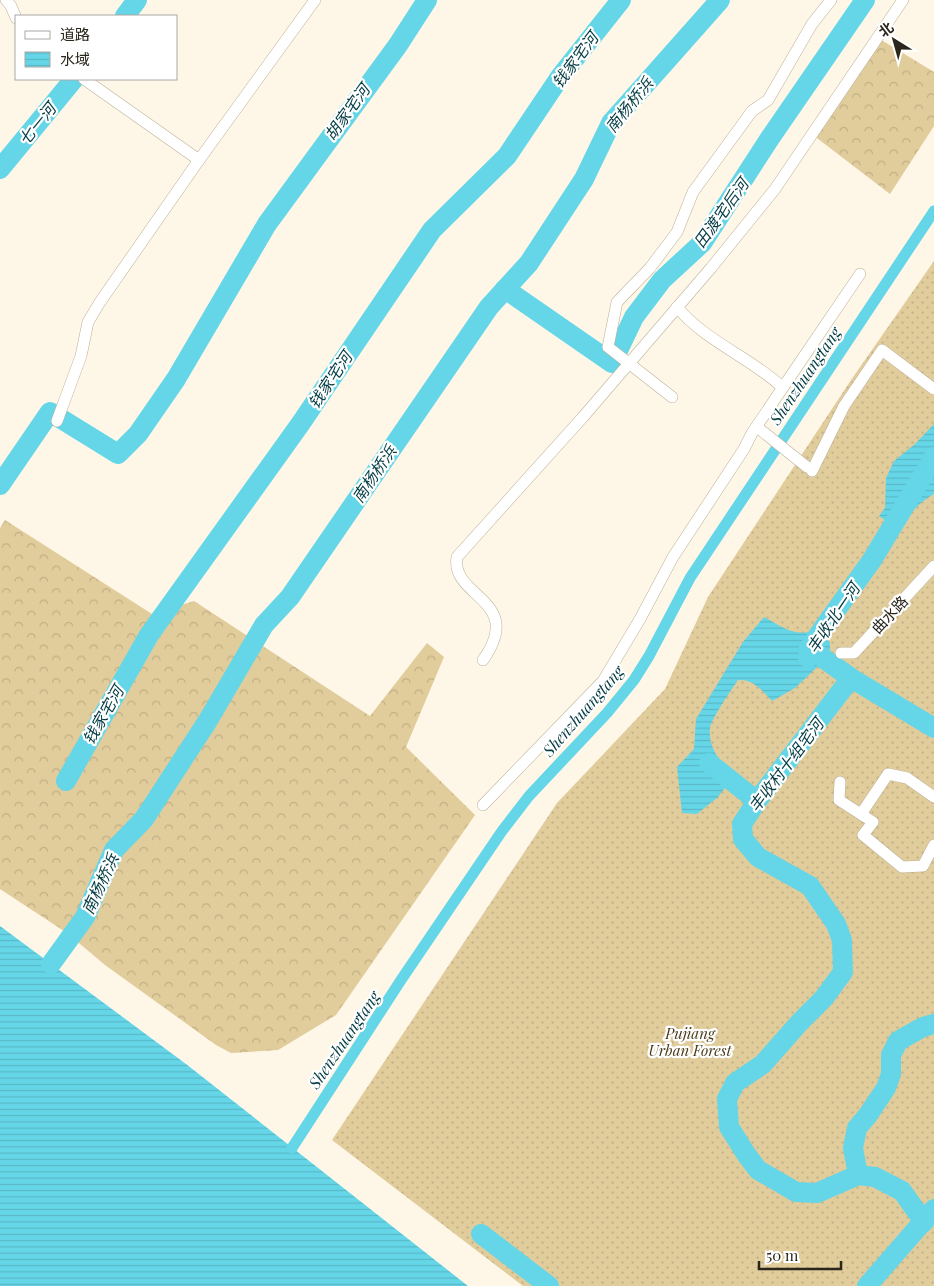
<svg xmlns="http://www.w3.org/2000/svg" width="934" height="1286" font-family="'Playfair Display','Noto Sans SC',serif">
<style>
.grass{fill:url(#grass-dots)}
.forest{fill:url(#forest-crowns)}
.water{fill:url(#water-rules)}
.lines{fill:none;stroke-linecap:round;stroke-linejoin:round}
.canal{stroke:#65d6e8;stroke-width:11}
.river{stroke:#65d6e8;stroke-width:20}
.minor-casing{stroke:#bcb198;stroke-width:12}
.minor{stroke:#fff;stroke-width:11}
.labels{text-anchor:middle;stroke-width:4.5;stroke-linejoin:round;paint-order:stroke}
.street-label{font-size:15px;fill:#2a261c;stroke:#fff}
.park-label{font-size:15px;font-style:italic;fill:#493b18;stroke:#fff}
.water-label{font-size:16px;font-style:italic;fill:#043c43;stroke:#fff}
</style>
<defs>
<pattern id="grass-dots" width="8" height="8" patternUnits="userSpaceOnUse" patternTransform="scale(1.25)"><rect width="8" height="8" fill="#e1cc9b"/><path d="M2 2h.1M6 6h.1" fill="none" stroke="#c1af85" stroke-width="1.8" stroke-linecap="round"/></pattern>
<pattern id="forest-crowns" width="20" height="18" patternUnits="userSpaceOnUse" patternTransform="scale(1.25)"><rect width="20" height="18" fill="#e1cc9b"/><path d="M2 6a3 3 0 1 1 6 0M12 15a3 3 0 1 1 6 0" fill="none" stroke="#c1af85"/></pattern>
<pattern id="water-rules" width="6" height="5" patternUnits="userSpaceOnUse" patternTransform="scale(1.25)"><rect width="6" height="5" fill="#65d6e8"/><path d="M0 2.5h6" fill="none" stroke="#58b8c6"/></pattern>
</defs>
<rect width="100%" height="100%" fill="#fef7e7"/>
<!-- grass -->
<path class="grass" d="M934,261V1286H523L332,1140L557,803L665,689L708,597L851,380Z"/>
<!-- forest -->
<g class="forest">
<path d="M878,38L934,72V126L890,194L813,135Z"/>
<path d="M5,520L152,614L194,601L370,716L427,643L444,657L406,747L475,815L336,1015L278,1050L231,1053L216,1045L105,965L67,933L0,889V528Z"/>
</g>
<!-- water -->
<g class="water">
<path d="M934,424V494C918,503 908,515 899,530L879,516L885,508L886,478L894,461L915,444Z"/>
<path d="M764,617C781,626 794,637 813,631L830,642V655L795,688L772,701C762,690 753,679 738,680C732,689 711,719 710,728C708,748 720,762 734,776L718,797L697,814L682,813L677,767L694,749L696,719L743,642Z"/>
<path d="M0,926L186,1064L468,1286H0Z"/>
</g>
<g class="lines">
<!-- canal -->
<path class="canal" d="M292,1148L401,980L502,831L529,796L607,713L634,680L649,656L690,578L934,211"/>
<!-- river -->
<g class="river">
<path d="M125,16L137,0"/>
<path d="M0,169L74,79"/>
<path d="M505,289L612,363L634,317L662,280L702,243L770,138L865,0"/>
<path d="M0,485L50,412L118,454L138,434L176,379L267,224L398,45L427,0"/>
<path d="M809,648L851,678"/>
<path d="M808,658L809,648L872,560L934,457"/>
<path d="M709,763L757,801"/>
<path d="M66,781L149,635L301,423L432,230L507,156L560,77L621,0"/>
<path d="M51,964L85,917L114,850L144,819L207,722L264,625L290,597L489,307L529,263L584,179L611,123L720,0"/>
<path d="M858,1175L853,1148L857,1128L868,1115L886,1088L891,1074V1055L898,1041L923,1027L934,1024"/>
<path d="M924,1222L902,1191L875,1177L858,1175L817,1193L796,1192L758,1170L746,1154L729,1127L727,1099L735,1083L763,1064L800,1022L824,998L843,972L842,940L836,924L810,886L758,857L743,839L742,824L757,801L851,678L934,728"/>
<path d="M481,1234L549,1286"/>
<path d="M867,1286L934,1209"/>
</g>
<!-- minor casing -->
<g class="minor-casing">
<g id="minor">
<path d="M6,0L11,6L16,18"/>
<path d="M84,79L199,160"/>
<path d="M677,307C706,342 750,357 782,387"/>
<path d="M672,397L608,347L617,302L650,268L677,232L693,192L752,111L768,100L812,24L831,0"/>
<path d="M57,421L81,356L88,322L100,302L199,160L315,0"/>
<path d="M757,427L807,467"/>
<path d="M812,471L844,406L882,350L934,389"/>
<path d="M841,653H854L934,566"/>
<path d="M483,660C526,599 450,598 457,557L583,417L711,268L775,189L903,0"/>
<path d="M840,782L839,800L873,822L863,835L902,867L923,866L934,845"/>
<path d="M483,805L603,681L640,619L673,557L744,449L752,433L860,274"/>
<path d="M861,814L888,774L907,778L934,797"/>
</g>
</g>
<!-- minor -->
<use href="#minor" class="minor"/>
</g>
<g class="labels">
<!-- street labels -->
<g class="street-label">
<text transform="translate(890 615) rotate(-47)" y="5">曲水路</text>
</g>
<!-- park labels -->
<g class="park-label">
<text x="690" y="1039">Pujiang<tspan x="690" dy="17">Urban Forest</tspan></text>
</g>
<!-- water labels -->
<g class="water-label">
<text transform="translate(575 60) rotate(-53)" y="6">钱家宅河</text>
<text transform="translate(629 105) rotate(-51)" y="6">南杨桥浜</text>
<text transform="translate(347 112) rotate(-54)" y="6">胡家宅河</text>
<text transform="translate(37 124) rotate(-51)" y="6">七一河</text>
<text transform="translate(721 213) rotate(-54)" y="6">田渡宅后河</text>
<text transform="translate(805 376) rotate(-56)" y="6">Shenzhuangtang</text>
<text transform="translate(330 380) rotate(-56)" y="6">钱家宅河</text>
<text transform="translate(374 474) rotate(-56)" y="6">南杨桥浜</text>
<text transform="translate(833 618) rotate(-56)" y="6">丰收北一河</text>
<text transform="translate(583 711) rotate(-49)" y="6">Shenzhuangtang</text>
<text transform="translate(103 715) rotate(-60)" y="6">钱家宅河</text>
<text transform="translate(786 765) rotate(-53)" y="6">丰收村十组宅河</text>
<text transform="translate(100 884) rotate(-65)" y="6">南杨桥浜</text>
<text transform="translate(344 1040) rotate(-56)" y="6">Shenzhuangtang</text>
</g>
</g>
<!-- legend -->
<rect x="15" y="15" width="162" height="65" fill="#ffffff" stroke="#aaa8a4"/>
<rect x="25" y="31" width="25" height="8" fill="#ffffff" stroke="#aaa8a4"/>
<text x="60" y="40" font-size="15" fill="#2a261c">道路</text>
<rect x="25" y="52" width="25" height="15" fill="url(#water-rules)" stroke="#aaa8a4"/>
<text x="60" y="65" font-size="15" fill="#2a261c">水域</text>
<!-- north arrow -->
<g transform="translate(894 40) rotate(323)" stroke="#ffffff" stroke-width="4" paint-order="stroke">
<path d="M0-4L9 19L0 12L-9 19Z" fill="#2a261c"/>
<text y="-8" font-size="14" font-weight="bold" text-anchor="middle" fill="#2a261c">北</text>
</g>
<!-- scale -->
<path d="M759 1261v8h82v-8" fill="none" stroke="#2a261c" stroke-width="2.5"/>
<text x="766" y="1261" font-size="15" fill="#2a261c" stroke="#ffffff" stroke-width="4" paint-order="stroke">50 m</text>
</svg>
